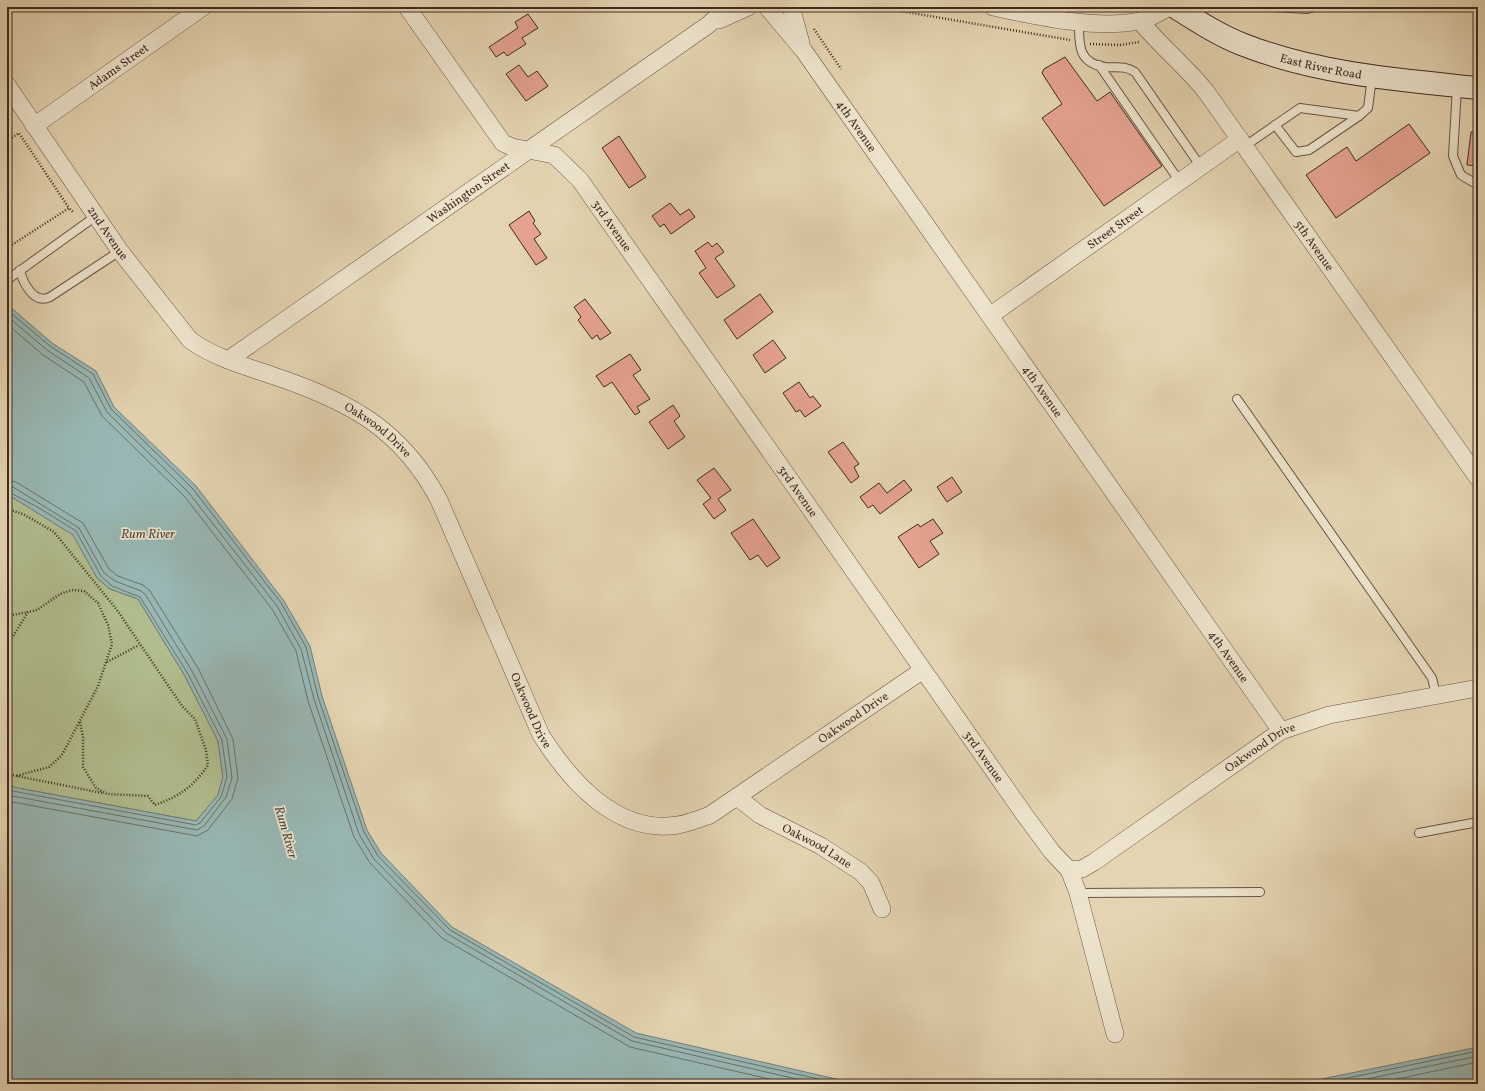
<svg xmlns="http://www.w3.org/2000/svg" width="1485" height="1091" font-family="Vollkorn,serif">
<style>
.green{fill:#b1bd8e;stroke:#787458}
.water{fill:#98b7b4;stroke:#747f79}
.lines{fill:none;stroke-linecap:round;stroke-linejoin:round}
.shore{stroke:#6b716a;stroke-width:1}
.building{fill:#e5a28f;stroke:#3e2b21}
.service-casing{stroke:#685545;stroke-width:10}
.minor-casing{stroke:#685545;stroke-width:18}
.secondary-casing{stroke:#3e2b21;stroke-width:24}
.path{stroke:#3e2b21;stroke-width:2.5;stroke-dasharray:1 2;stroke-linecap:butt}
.service{stroke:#ede3cc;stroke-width:8}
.minor{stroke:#ede3cc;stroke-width:17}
.secondary{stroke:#ede3cc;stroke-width:22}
.labels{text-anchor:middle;stroke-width:3.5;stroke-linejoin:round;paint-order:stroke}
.street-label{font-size:12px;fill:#3e2b21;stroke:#ede3cc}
.water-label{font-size:13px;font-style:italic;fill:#50473e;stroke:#ede3cc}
</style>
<rect width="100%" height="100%" fill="#e4d4b1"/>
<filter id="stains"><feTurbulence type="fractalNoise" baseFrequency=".005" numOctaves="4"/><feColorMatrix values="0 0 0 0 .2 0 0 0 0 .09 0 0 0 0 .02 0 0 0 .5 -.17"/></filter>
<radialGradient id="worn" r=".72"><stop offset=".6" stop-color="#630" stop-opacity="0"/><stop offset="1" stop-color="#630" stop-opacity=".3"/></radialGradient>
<!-- green -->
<path class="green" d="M7,494L74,535L97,578L110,589L138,599L185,676L218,741L223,777L218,795L196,821L7,786Z"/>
<!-- water -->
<g class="water">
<path d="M7,304L52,343L96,371L114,407L196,486L284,601L310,646L322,696L367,830L381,853L452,927L636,1033L849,1082L904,1084H7V786L196,821L218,795L223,777L218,741L185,676L138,599L110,589L97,578L73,535L7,494Z"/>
<path d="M1478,1047V1084H1265L1307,1082Z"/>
</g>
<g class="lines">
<!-- shore -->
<g class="shore">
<path d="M7,310L50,346L93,374L111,409L193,489L281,603L306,647L318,697L364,832L378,856L450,930L634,1037L840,1084"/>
<path d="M7,316L47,350L89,378L107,412L189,493L277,606L301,649L314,699L359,834L374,859L446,933L632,1041L818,1084"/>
<path d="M7,324L43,355L84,382L102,416L185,497L272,609L296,651L308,701L354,837L370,863L442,938L630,1047L791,1084"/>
<path d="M7,480L16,482L83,523L109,569L118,576L143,585L150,591L198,668L233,739L238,778L232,799L208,830L197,836L7,801"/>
<path d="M7,486L13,487L79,528L104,573L115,581L141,591L145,594L192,671L227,739L232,778L226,797L204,826L197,830L7,795"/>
<path d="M7,491L41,509L76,531L101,576L112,586L140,597L188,674L222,740L227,777L221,797L200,823L196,825L7,790"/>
<path d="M1319,1084L1478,1051"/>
<path d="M1343,1084L1478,1056"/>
<path d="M1373,1084L1478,1062"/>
</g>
</g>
<!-- building -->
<g class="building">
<path d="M528,14L538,28L522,38L526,44L507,56L504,52L496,57L489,47L518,28L515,22Z"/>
<path d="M1065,57L1097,101L1110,92L1162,166L1104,206L1042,118L1062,104L1042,73L1044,69Z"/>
<path d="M519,65L528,77L537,71L548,86L526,101L506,74Z"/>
<path d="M1409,124L1430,153L1336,218L1306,175L1347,147L1356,161Z"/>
<path d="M1471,132H1478V166L1467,165Z"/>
<path d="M619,136L646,177L629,188L602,148Z"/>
<path d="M670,203L680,215L689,209L695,217L671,234L664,224L660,227L652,216Z"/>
<path d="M529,211L535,221L533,223L541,234L534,239L547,258L536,265L509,225Z"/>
<path d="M708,242L712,247L717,243L724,252L715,258L735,286L717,298L699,273L706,268L695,251Z"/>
<path d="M760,294L773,312L737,339L724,320Z"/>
<path d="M585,299L611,333L600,340L597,335L592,339L578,320L581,317L574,307Z"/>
<path d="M773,340L786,358L765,373L753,355Z"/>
<path d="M630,354L641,370L633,375L650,399L637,407L640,412L635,415L612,382L604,387L596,376Z"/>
<path d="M799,382L810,398L813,396L821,406L805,417L800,410L796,412L783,393Z"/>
<path d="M673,405L680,416L674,421L685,437L668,449L649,422Z"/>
<path d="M843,442L859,464L854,467L859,477L851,483L828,452Z"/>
<path d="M714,468L731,490L718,499L726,510L714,519L703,504L711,498L697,480Z"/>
<path d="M952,477L962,492L947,502L937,487Z"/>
<path d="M904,480L912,490L880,514L873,505L868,508L860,497L879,483L887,493Z"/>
<path d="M753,519L780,558L767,567L758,555L750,560L731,533Z"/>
<path d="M933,519L943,533L930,541L939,554L919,568L898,537L918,524L920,527Z"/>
</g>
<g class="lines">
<!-- service casing -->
<g class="service-casing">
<g id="service">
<path d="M1272,7L1307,9L1314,7"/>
<path d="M1079,21C1079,43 1077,63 1105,67C1118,68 1123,65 1135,72L1201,167"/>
<path d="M1099,65L1180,182"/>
<path d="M1457,87L1453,156L1461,175L1478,185"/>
<path d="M1275,125L1296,152L1309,150L1359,116"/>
<path d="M1245,146L1300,108L1359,116L1368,108L1372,77"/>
<path d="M20,270C23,283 34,305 50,297L120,251"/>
<path d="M7,280L96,216"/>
<path d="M1237,399L1432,678L1436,695"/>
<path d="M1419,833L1478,822"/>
<path d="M1078,893L1260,892"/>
</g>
</g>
<!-- minor casing -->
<g class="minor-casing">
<g id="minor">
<path id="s1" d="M407,7L503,143L512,147L554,155L580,180L1024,814L1052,852L1069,870L1078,893L1115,1034"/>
<path id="s2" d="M767,7L804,51L825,81L1281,731"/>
<path d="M791,7L801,43"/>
<path d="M993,7C1036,16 1096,30 1139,21C1150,19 1160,12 1169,7"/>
<path d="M719,20L748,7"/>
<path id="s3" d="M1140,21C1161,47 1187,67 1207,93L1478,478"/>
<path id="s4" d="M7,85L120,251L190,340C215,358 245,366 274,376C348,401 401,428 439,500L541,735C570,781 617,835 678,825C689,823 699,819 710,815L923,670"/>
<path id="s5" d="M34,126L203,7"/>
<path id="s6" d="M991,315L1240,139"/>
<path id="s7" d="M228,360L708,25L728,7"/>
<path id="s8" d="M737,797L760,815L821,846L861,872L871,883L882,909"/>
<path id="s9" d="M1069,870L1082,869L1094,862L1281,731L1329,715L1478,688"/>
</g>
</g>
<!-- secondary casing -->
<g class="secondary-casing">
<g id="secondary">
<path id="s10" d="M1175,7C1197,21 1220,36 1244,45C1318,74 1400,80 1478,88"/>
</g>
</g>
<!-- path -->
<g class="path">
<path d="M877,7L1070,40"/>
<path d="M814,29L841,69"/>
<path d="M1090,44L1120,45L1139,42"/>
<path d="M7,141L19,133L69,208"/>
<path d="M7,248L69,208L73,212"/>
<path d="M7,509L23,514L54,532L117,610L182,706L195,719L206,750L208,765C193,787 180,796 155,805L148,796L107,794L96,788L83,767V737L80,722"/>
<path d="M7,520V534"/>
<path d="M7,616L28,612"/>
<path d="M7,621L10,638"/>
<path d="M7,646L28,612L37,610L60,594L72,590L84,591L98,603L108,625L112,644L98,686L62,755L49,767L16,776"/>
<path d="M107,662L139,645"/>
<path d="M7,774L102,793"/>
</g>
<!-- service -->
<use href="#service" class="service"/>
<!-- minor -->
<use href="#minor" class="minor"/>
<!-- secondary -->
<use href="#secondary" class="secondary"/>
</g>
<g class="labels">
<!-- street labels -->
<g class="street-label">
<text dy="4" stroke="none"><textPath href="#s10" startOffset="159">East River Road</textPath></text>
<text dy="4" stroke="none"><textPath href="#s5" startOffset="103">Adams Street</textPath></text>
<text dy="4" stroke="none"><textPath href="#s2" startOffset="149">4th Avenue</textPath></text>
<text dy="4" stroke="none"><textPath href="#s7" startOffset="293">Washington Street</textPath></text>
<text dy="4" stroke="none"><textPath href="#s1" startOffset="311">3rd Avenue</textPath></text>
<text dy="4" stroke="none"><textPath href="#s6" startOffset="152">Street Street</textPath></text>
<text dy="4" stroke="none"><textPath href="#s4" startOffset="179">2nd Avenue</textPath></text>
<text dy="4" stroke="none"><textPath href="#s3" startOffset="285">5th Avenue</textPath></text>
<text dy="4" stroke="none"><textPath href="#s2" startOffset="473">4th Avenue</textPath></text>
<text dy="4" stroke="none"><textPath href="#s4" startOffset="524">Oakwood Drive</textPath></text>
<text dy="4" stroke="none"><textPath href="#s1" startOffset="635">3rd Avenue</textPath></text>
<text dy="4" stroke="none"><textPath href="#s2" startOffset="797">4th Avenue</textPath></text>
<text dy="4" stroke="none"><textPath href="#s4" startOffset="848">Oakwood Drive</textPath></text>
<text dy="4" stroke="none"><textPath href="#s4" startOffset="1255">Oakwood Drive</textPath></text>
<text dy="4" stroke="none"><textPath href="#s9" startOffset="229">Oakwood Drive</textPath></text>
<text dy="4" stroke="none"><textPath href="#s1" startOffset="959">3rd Avenue</textPath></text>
<text dy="4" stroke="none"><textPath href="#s8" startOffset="94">Oakwood Lane</textPath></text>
</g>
<!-- water labels -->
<g class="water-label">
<text x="148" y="538">Rum River</text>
<text transform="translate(287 832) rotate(74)" y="5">Rum River</text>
</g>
</g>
<!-- margin -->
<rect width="1485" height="1091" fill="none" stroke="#e4d4b1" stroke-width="24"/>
<rect x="8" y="8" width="1469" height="1075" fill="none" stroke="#3e2b21" stroke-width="2"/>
<rect x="12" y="12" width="1461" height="1067" fill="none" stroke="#3e2b21"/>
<rect width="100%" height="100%" filter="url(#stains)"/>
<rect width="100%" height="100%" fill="url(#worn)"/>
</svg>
